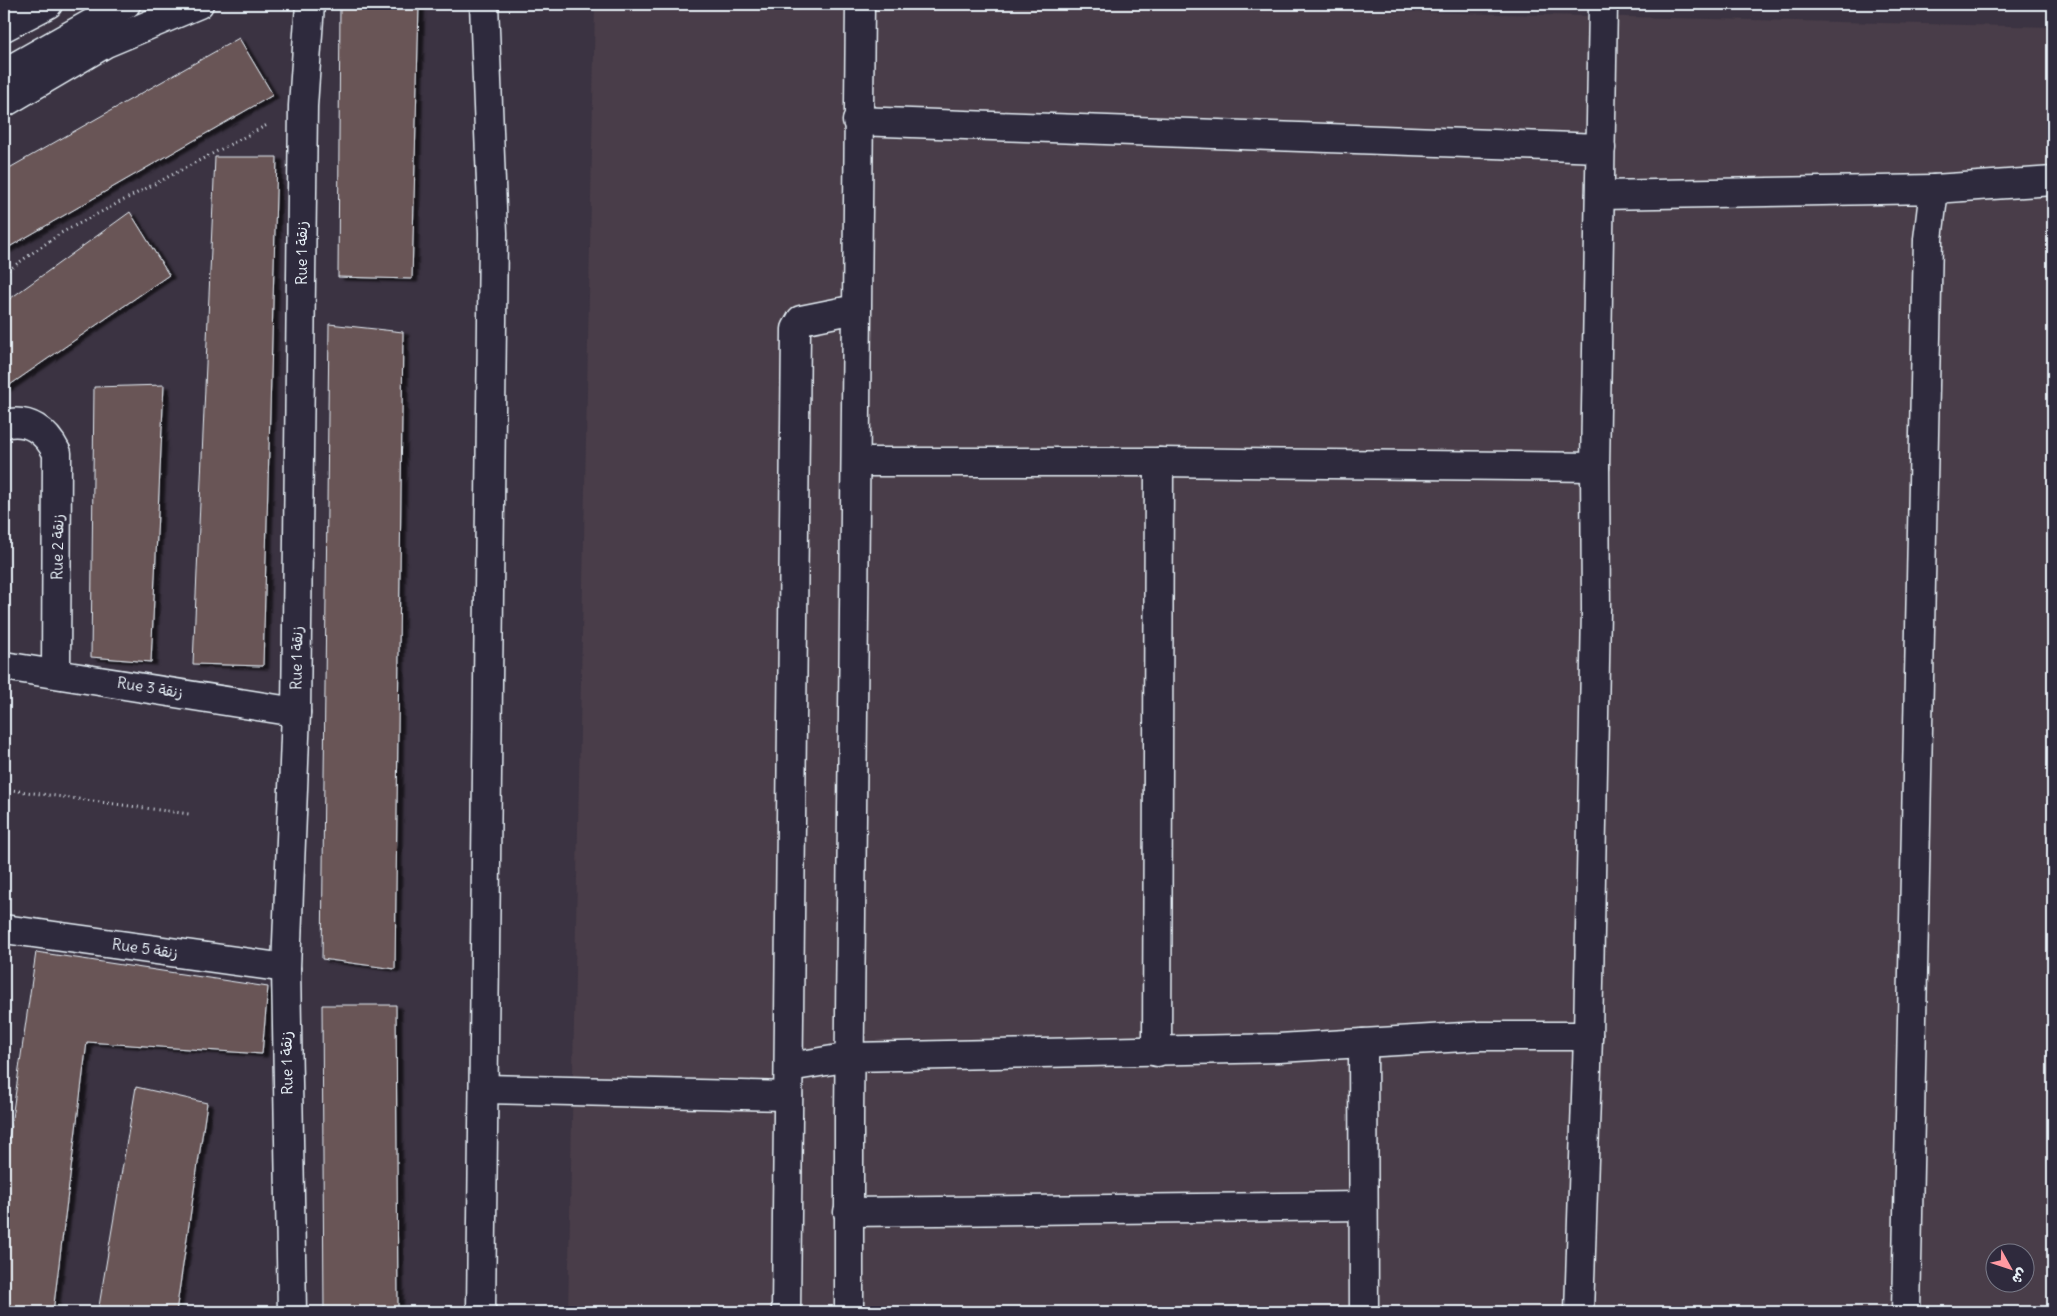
<svg xmlns="http://www.w3.org/2000/svg" width="2057" height="1316" font-family="Delius,'Playpen Sans Arabic',sans-serif">
<style>
.built{fill:#493d48;fill-rule:evenodd}
.building{fill:#695557;stroke:#e8f1f8;filter:url(#shadow)}
.lines{fill:none;stroke-linecap:round;stroke-linejoin:round}
.minor-casing{stroke:#e8f1f8;stroke-width:31}
.major-casing{stroke:#e8f1f8;stroke-width:31}
.path{stroke:#e8f1f8;stroke-width:3;stroke-dasharray:1 4;stroke-linecap:butt}
.minor{stroke:#2f2a3d;stroke-width:28}
.major{stroke:#2f2a3d;stroke-width:28}
.labels{text-anchor:middle;stroke-width:4;stroke-linejoin:round;paint-order:stroke}
.street-label{font-size:15px;fill:#e8f1f8;stroke:#2f2a3d}
</style>
<defs>
<filter id="shadow"><feDropShadow dx="5.5" dy="3" stdDeviation="1" flood-color="#0009"/></filter>
</defs>
<rect width="100%" height="100%" fill="#3b3342"/>
<filter id="ink" filterUnits="userSpaceOnUse"><feTurbulence type="fractalNoise" baseFrequency=".02" numOctaves="2"/><feDisplacementMap in="SourceGraphic" scale="10" xChannelSelector="R" yChannelSelector="G"/><feConvolveMatrix kernelMatrix="1 2 1 2 8 2 1 2 1" color-interpolation-filters="sRGB"/></filter>
<g filter="url(#ink)">
<!-- built -->
<path class="built" d="M595,4H1072L2053,27V1312H568ZM1994,1254H2024V1284H1994Z"/>
<!-- building -->
<g class="building">
<path d="M340,4H419L412,279L338,277Z"/>
<path d="M239,38L273,95L4,250V171Z"/>
<path d="M215,157H277L263,666L193,664Z"/>
<path d="M130,212L169,275L4,389V303Z"/>
<path d="M329,324L403,332L395,969L322,959Z"/>
<path d="M164,385L151,662L91,657L94,387Z"/>
<path d="M36,952L268,987L262,1054L87,1042L53,1312H4V1173Z"/>
<path d="M322,1005H396L398,1312H324Z"/>
<path d="M136,1087L207,1103L176,1312H98Z"/>
</g>
<g class="lines">
<!-- minor casing -->
<g class="minor-casing">
<g id="minor">
<path d="M4,73L126,4"/>
<path d="M857,121L1601,148"/>
<path d="M1934,189L2053,181"/>
<path d="M1600,195L1934,189L1928,239L1906,1312"/>
<path d="M4,424C29,418 46,431 57,453L56,673"/>
<path d="M856,462H1159L1595,467"/>
<path d="M4,666L296,712"/>
<path d="M4,929L286,968"/>
<path d="M1363,1043L1364,1312"/>
<path d="M1157,1052L1159,462"/>
<path d="M789,1067L851,1057L1279,1048L1481,1036H1588"/>
<path d="M484,1089L788,1096"/>
<path d="M848,1212L1363,1206"/>
<path d="M292,1312L286,968L296,712L303,106L310,4"/>
<path d="M481,1312L493,233L484,4"/>
<path d="M786,1312L796,329L801,320L856,309"/>
<path d="M849,1312V1117L860,4"/>
<path d="M1579,1312L1588,1036L1596,609L1595,467L1603,4"/>
</g>
</g>
<!-- major casing -->
<g class="major-casing">
<g id="major">
<path d="M4,27L48,4"/>
<path d="M4,103L106,43L199,4"/>
</g>
</g>
<!-- path -->
<g class="path">
<path d="M4,273L61,233L269,124"/>
<path d="M4,789L189,814"/>
</g>
<!-- minor -->
<use href="#minor" class="minor"/>
<!-- major -->
<use href="#major" class="major"/>
</g>
</g>
<g class="labels">
<!-- street labels -->
<g class="street-label">
<text transform="translate(302 253) rotate(-90)" y="5">Rue 1 زنقة</text>
<text transform="translate(58 547) rotate(-89)" y="5">Rue 2 زنقة</text>
<text transform="translate(297 658) rotate(-89)" y="5">Rue 1 زنقة</text>
<text transform="translate(150 688) rotate(9)" y="5">Rue 3 زنقة</text>
<text transform="translate(145 949) rotate(8)" y="5">Rue 5 زنقة</text>
<text transform="translate(287 1063) rotate(-91)" y="5">Rue 1 زنقة</text>
</g>
</g>
<!-- margin -->
<rect width="2057" height="1316" fill="none" stroke="#2f2a3d" stroke-width="20"/>
<rect x="10" y="10" width="2037" height="1296" fill="none" stroke="#e8f1f8" stroke-width="2" filter="url(#ink)"/>
<!-- north arrow -->
<g transform="translate(2010 1268) rotate(130)"><circle r="24" fill="#2f2a3d" stroke="#797a88"/>
<path d="M0-4L9 19L0 12L-9 19Z" fill="#ff9aa2"/>
<text y="-8" font-size="14" font-weight="bold" text-anchor="middle" fill="#e8f1f8">ش</text>
</g>
</svg>
